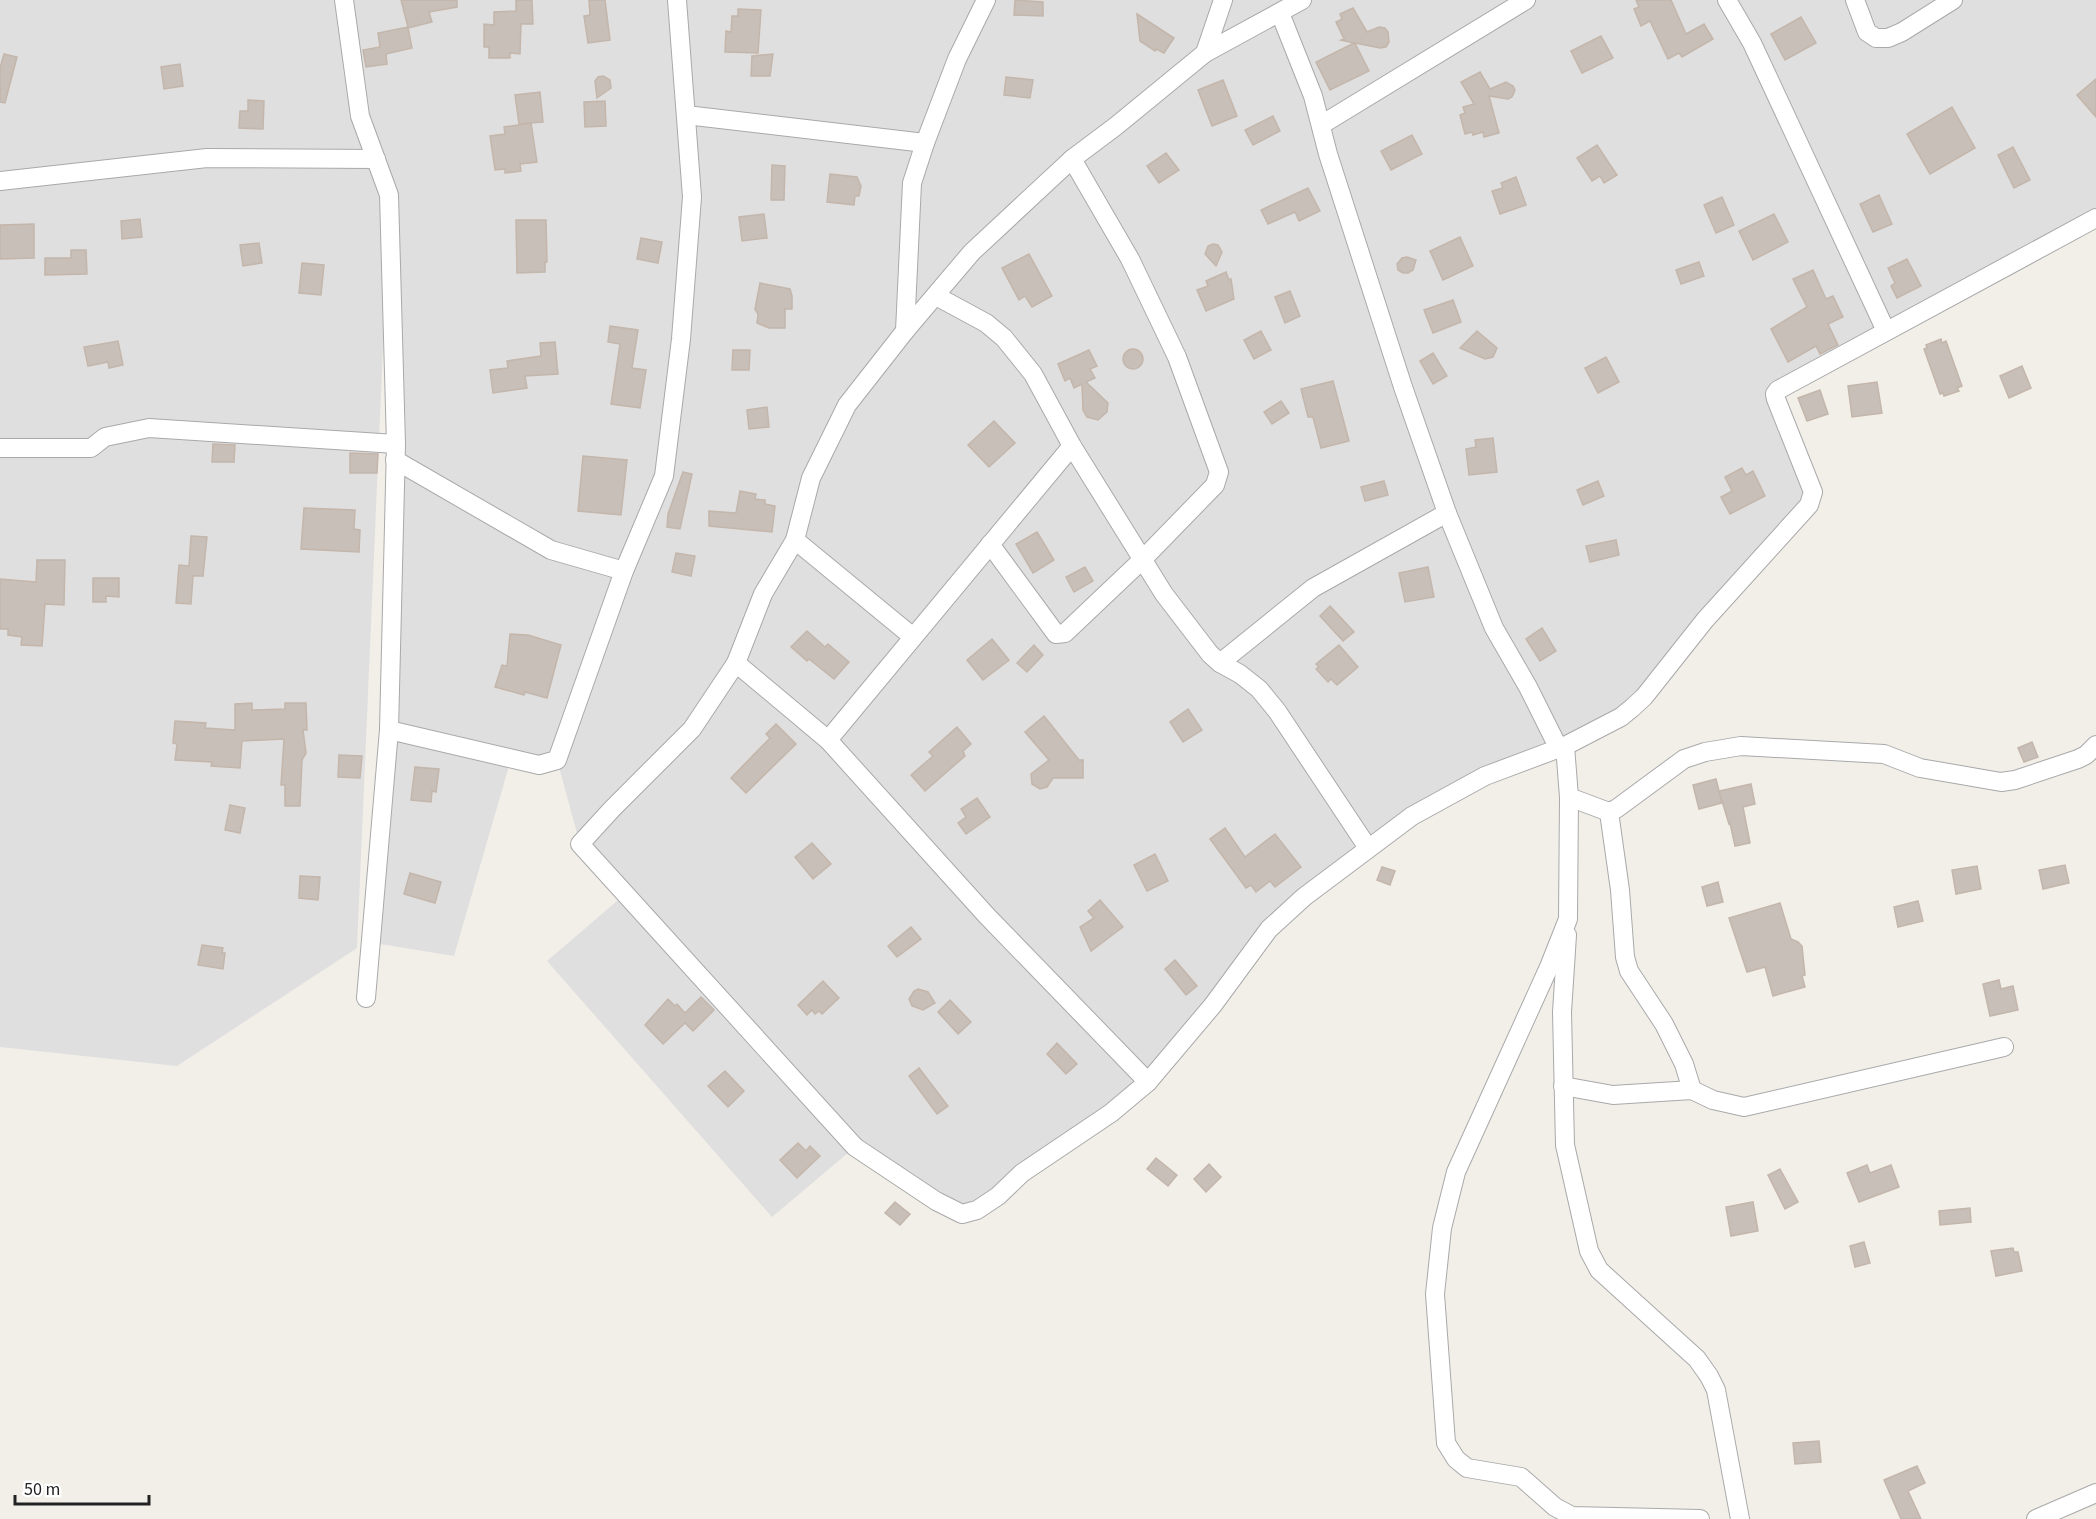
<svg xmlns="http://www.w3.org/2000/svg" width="2096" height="1519" font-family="'Source Sans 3',sans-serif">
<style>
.residential{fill:#e0dfdf}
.building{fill:#c7bfb8;stroke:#c4b6ab;stroke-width:1.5}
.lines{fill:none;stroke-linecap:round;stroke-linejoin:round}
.street-casing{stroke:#a9a9a9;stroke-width:20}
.street{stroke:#fff;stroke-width:18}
</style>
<rect width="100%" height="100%" fill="#f2efe9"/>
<!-- residential -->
<path class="residential" d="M0,0H2096V218L1778,390L1813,492L1629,715L1485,776L1304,897L1148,1082L962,1214L855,1147L772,1217L547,961L624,895L580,844L557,760L511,759L454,956L374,943L389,730V209L357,948L177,1066L0,1047Z"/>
<!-- building -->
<g class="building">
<path d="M401,0H457V7L429,12L432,22L408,28L412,48L386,54L387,64L366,67L363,50L380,47L378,33L408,27Z"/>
<path d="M516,0H532L533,24H521L520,54L510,53V58H489V47H484V24L494,25V12L516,11Z"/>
<path d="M589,0H605L610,40L588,43L584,16L590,15Z"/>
<path d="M1015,0L1043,2V16L1014,15Z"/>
<path d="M1636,0H1671L1686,34L1704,24L1713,39L1682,57L1679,53L1668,59L1650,21L1641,26L1634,9L1639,7Z"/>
<path d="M1353,8L1367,32L1379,27L1385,28L1388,32L1389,42L1386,47L1380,48L1355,43L1369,71L1330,90L1316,62L1354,43L1341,40L1344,39L1336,22L1342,19L1340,14Z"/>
<path d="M738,9L761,10L758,53L725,52L726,31L731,32L732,16H738Z"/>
<path d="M1137,14L1174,38L1164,53L1156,49L1155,51L1140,41Z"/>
<path d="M1801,17L1816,43L1785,60L1771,34Z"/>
<path d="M1601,36L1613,58L1582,73L1571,51Z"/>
<path d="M4,54L17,57L5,103L0,102V68Z"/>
<path d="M773,54L770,76H751L752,56Z"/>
<path d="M180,64L183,86L164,89L161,67Z"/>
<path d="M1480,72L1490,89L1506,82L1513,86L1515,90L1512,97L1508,99L1489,96L1499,133L1484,137L1483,132L1473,135L1472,132L1465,134L1460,115L1465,113L1463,107L1474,104L1461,82Z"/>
<path d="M603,76L610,80L611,88L597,98L595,81L598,77Z"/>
<path d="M1006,77L1033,80L1030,98L1004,95Z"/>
<path d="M2096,79V117L2077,95Z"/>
<path d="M1223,80L1237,116L1212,126L1198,90Z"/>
<path d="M540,92L543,122L519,124L515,95Z"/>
<path d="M248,100L264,101L263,129L239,128L240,111H248Z"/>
<path d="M605,101L606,126L585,127L584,102Z"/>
<path d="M1952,107L1975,148L1930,174L1907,134Z"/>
<path d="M1273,116L1280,131L1253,145L1245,130Z"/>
<path d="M531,123L537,162L520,164L521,171L505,173V169L495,170L490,136L505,134L504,127Z"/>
<path d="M1412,135L1422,154L1391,170L1381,151Z"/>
<path d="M1597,145L1617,175L1604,183L1600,176L1592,181L1577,158Z"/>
<path d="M2013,147L2030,180L2014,188L1998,155Z"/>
<path d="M1166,153L1179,170L1159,183L1147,166Z"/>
<path d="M772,165L785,166L784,200H771Z"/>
<path d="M830,174L857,177L861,186L859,196H855L854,205L827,202Z"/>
<path d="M1516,177L1526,205L1500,214L1492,191L1503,188L1501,183Z"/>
<path d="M1308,188L1320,211L1299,221L1295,212L1268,224L1261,210Z"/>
<path d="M1879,195L1892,224L1873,232L1860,204Z"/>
<path d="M1722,197L1734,225L1716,233L1704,205Z"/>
<path d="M764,214L767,238L742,241L739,217Z"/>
<path d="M1774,214L1788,242L1753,260L1739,231Z"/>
<path d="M140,219L142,237L122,239L121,221Z"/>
<path d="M516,220H546L547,262H545V272L517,273Z"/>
<path d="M34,224V258L0,259V225Z"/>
<path d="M1460,237L1473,266L1443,280L1430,251Z"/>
<path d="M641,238L662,242L658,263L637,259Z"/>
<path d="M259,243L262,263L243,266L240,245Z"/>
<path d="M1213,244L1218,245L1222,252L1216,266L1205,254L1208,246Z"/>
<path d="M71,250H86L87,274L45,275V258H71Z"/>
<path d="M1029,254L1052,296L1032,307L1025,296L1019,300L1002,268Z"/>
<path d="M1407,257L1416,260L1413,270L1408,273H1403L1398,270L1397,264L1402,258Z"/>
<path d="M1907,259L1921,286L1897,298L1891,286L1895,283L1888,268Z"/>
<path d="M1699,262L1704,276L1681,284L1676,270Z"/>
<path d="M302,263L324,265L321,295L299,293Z"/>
<path d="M1813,270L1826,299L1833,296L1843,317L1828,324L1838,345L1820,354L1816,346L1788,362L1771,329L1807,307L1793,279Z"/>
<path d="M1226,272L1229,280L1231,279L1234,299L1206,311L1197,290L1208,286L1206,281Z"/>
<path d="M760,283L790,289L792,296V309H785V328H769L757,323L758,314L755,309Z"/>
<path d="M1290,291L1300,316L1285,323L1275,297Z"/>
<path d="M1453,300L1461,322L1433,333L1424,310Z"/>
<path d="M610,326L638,330L632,368L646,370L640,408L611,404L620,344L608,342Z"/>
<path d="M1261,331L1271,350L1254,359L1244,340Z"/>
<path d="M1477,331L1497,348L1493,357L1485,359L1460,348Z"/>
<path d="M1941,339L1942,343L1946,341L1962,386L1957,388L1959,391L1944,396L1943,393L1940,394L1924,349L1927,348L1926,345Z"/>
<path d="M118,341L123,365L109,368L108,362L88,366L84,347Z"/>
<path d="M555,342L558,374L525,376L527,388L493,393L490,370L508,368L507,361L541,356L540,343Z"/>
<circle cx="1133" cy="359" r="10"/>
<path d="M733,350H750L749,370H732Z"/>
<path d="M1089,350L1097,366L1090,369L1095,378L1086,382L1108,403L1107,412L1098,420L1087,417L1083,410L1082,384L1074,388L1070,378L1065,381L1058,364Z"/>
<path d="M1433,353L1447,376L1433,384L1420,361Z"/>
<path d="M1606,357L1619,382L1598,393L1585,368Z"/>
<path d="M2022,366L2031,388L2009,398L2000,376Z"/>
<path d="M1333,381L1349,441L1321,448L1313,417H1308L1301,389Z"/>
<path d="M1877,382L1882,413L1852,417L1848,386Z"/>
<path d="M1820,390L1828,414L1807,421L1798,398Z"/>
<path d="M1281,401L1289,413L1272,424L1264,412Z"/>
<path d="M767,407L769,427L749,429L747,410Z"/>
<path d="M994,421L1015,443L989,467L968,445Z"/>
<path d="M1493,438L1497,472L1469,475L1466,449L1476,447L1475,440Z"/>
<path d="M213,444L235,445L234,462H212Z"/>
<path d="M350,453L378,454L377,473H350Z"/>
<path d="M583,456L627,460L621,515L578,511Z"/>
<path d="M1742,468L1746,475L1753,471L1765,496L1730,514L1721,497L1732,491L1725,477Z"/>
<path d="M683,472L692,474L680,529L667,527L668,514Z"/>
<path d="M1384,481L1388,495L1365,501L1361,487Z"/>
<path d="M1598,481L1604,496L1583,505L1577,490Z"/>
<path d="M740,491L756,494L755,499L765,500V504L775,506L772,532L709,526V511L736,513Z"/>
<path d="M304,508L355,510L354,529L360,530L359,552L301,549Z"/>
<path d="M1037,532L1054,560L1033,573L1016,544Z"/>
<path d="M191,536L207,537L203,576H193L191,604L176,603L179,565L189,566Z"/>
<path d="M1616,540L1619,555L1590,562L1586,546Z"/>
<path d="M676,553L695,556L691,576L672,572Z"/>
<path d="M37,560H65L64,605L45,604L42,646L21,645L22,637L8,635V629H0V579L36,582Z"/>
<path d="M1085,567L1093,581L1074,592L1066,577Z"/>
<path d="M1428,567L1434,597L1405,602L1399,573Z"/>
<path d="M93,578H119V597L106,596V602H93Z"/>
<path d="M1330,606L1354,632L1343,641L1320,616Z"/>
<path d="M1542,628L1556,651L1540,661L1526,639Z"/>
<path d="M807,631L825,647L828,644L849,662L834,679L809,659L807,661L791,647Z"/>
<path d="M510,634L528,635L561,645L547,698L525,692L524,695L495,687L502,665L507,666Z"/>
<path d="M992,639L1009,660L983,680L967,660Z"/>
<path d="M1034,645L1043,655L1027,672L1017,663Z"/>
<path d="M1339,645L1358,667L1337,685L1331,679L1328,682L1316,669L1319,667L1316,664Z"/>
<path d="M252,703V710L285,709V703H306L307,730H303L306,753L302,760L300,806H285V785H281L284,739L242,741L240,768L211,766L212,762L175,760L177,744L173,743L175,721L206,723L205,728L235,730V704Z"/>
<path d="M1188,709L1202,730L1183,742L1170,722Z"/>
<path d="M1044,716L1079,760H1083V778H1053L1047,787L1040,789L1032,784L1031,774L1049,760L1025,732Z"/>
<path d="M776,724L796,744L746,793L731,778L770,738L766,734Z"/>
<path d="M957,727L971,744L963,751L965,756L925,791L911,775L933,756L929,752Z"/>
<path d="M2032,742L2038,757L2024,762L2018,748Z"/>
<path d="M339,755L362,756L360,778L338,777Z"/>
<path d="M415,767L439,769L436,792L432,791L431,802L411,800Z"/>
<path d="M1716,779L1722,803L1699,809L1693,785Z"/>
<path d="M1751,784L1755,804L1743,807L1750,843L1735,846L1730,823L1729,824L1719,791Z"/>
<path d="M977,798L990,817L966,834L958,823L966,817L961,809Z"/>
<path d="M230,805L245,808L240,833L225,830Z"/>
<path d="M1225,828L1245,857L1275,834L1301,867L1275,887L1270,881L1256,892L1251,885L1246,888L1210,839Z"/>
<path d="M812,843L831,864L813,879L795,857Z"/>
<path d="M1155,854L1168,881L1147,891L1134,865Z"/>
<path d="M2065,865L2069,883L2043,889L2039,870Z"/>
<path d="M1977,866L1981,889L1956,894L1952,870Z"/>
<path d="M1382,867L1395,871L1390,885L1377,880Z"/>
<path d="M410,873L441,882L435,903L404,894Z"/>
<path d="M300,876L320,877L318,900L299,898Z"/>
<path d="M1718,882L1723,902L1707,906L1702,887Z"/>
<path d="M1100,900L1123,927L1091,951L1080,927L1094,918L1088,911Z"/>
<path d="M1918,901L1923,921L1898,927L1894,907Z"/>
<path d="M1780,903L1791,939L1798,942L1802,946L1805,975L1802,976L1805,987L1773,996L1765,967L1747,972L1729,918Z"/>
<path d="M911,927L921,939L897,957L888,946Z"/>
<path d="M202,945L223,948L222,953H225L223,969L198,965Z"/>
<path d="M1175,960L1197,986L1186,995L1165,969Z"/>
<path d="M1999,980L2001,989L2013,986L2018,1010L1990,1016L1983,984Z"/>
<path d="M823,981L839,998L822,1014L819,1011L815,1014L812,1010L807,1015L798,1005Z"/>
<path d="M918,989L928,992L935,1003L923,1010L912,1006L909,999L914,991Z"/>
<path d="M701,997L714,1010L693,1031L685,1023L663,1044L645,1025L668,999L675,1006L677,1004L685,1013Z"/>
<path d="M950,1000L971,1022L958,1034L938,1012Z"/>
<path d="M1057,1043L1077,1064L1066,1074L1047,1054Z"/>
<path d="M919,1068L948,1106L937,1114L909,1076Z"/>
<path d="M725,1071L744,1091L728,1107L708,1086Z"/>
<path d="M798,1143L806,1151L810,1146L820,1156L797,1178L780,1160Z"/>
<path d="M1156,1158L1177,1175L1168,1186L1147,1169Z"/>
<path d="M1209,1164L1221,1177L1206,1192L1194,1179Z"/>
<path d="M1867,1165L1870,1173L1891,1165L1899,1187L1859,1202L1847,1173Z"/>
<path d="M1780,1169L1798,1202L1785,1209L1768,1175Z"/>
<path d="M895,1202L910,1214L900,1225L885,1213Z"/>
<path d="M1753,1202L1758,1231L1731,1236L1726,1207Z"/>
<path d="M1970,1208L1971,1222L1940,1225L1939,1211Z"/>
<path d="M1864,1242L1870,1263L1855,1267L1850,1246Z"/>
<path d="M2013,1248L2014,1252H2018L2022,1271L1996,1276L1991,1251Z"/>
<path d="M1819,1441L1821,1462L1795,1464L1793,1443Z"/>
<path d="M1917,1466L1925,1483L1908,1491L1921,1519H1901L1884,1480Z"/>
</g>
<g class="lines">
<!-- street casing -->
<g class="street-casing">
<g id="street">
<path d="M344,0L360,116L389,195L396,444L389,730L366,998"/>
<path d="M1302,0L1205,53L1116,126L1072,159L972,252L905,331L847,405L811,478L795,540L763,594L736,663L692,729L612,809L580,844L855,1147L936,1201L962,1214L977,1210L998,1196L1022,1173L1111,1113L1148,1082L1213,1005L1269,929L1304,897L1412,816L1485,776L1565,746L1621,717L1632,708L1644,697L1705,620L1809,505L1813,492L1776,399L1775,394L1778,390L2096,218"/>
<path d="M1727,0L1752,43L1886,331"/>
<path d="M1855,0L1867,32L1876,38H1888L1902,32L1953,0"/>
<path d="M1280,13L1313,96L1328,154L1403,387L1447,513L1494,628L1528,687L1558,747"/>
<path d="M1205,53L1223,0"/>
<path d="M686,115L925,143"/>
<path d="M1321,125L1526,0"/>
<path d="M0,181L207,158L376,159"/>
<path d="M936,296L986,323L1004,338L1033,374L1072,446L1164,594L1210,654L1220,663L1240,674L1259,689L1277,711L1368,848"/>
<path d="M905,331L912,183L925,143L957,59L986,0"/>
<path d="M0,448H91L105,437L149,428L396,444"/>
<path d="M395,460L551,550L624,571"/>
<path d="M795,540L913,637"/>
<path d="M990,544L1056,634L1065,633L1142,560L1215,485L1219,472L1177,357L1130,259L1072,159"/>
<path d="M736,663L828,740L987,916L1148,1082"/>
<path d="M1220,663L1313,588L1447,513"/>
<path d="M389,730L539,765L557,760L624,571L664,476L681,339L692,197L677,0"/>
<path d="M828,740L1072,446"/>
<path d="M1565,746L1569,797L1568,919L1549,967L1456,1172L1442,1228L1435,1294L1446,1443L1456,1459L1467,1468L1521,1477L1555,1507L1572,1516L1700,1519"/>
<path d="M1569,797L1609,812L1616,809L1684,759L1705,752L1741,746L1884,754L1920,768L2001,782L2015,780L2078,759L2086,755L2096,745"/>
<path d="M1609,812L1620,890L1625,957L1629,971L1664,1024L1684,1064L1692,1090L1713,1100L1744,1107L2004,1047"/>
<path d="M1567,935L1562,1012L1565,1145L1589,1251L1599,1270L1697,1359L1709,1376L1716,1390L1740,1519"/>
<path d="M1563,1086L1613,1095L1692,1090"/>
<path d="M2036,1519L2096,1493"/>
</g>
</g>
<!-- street -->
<use href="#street" class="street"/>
</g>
<!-- scale -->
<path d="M15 1495v9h134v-9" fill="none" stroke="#222222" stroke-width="3"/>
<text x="24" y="1495" font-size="18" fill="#222222" stroke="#ffffff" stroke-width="4.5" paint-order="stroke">50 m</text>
</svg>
